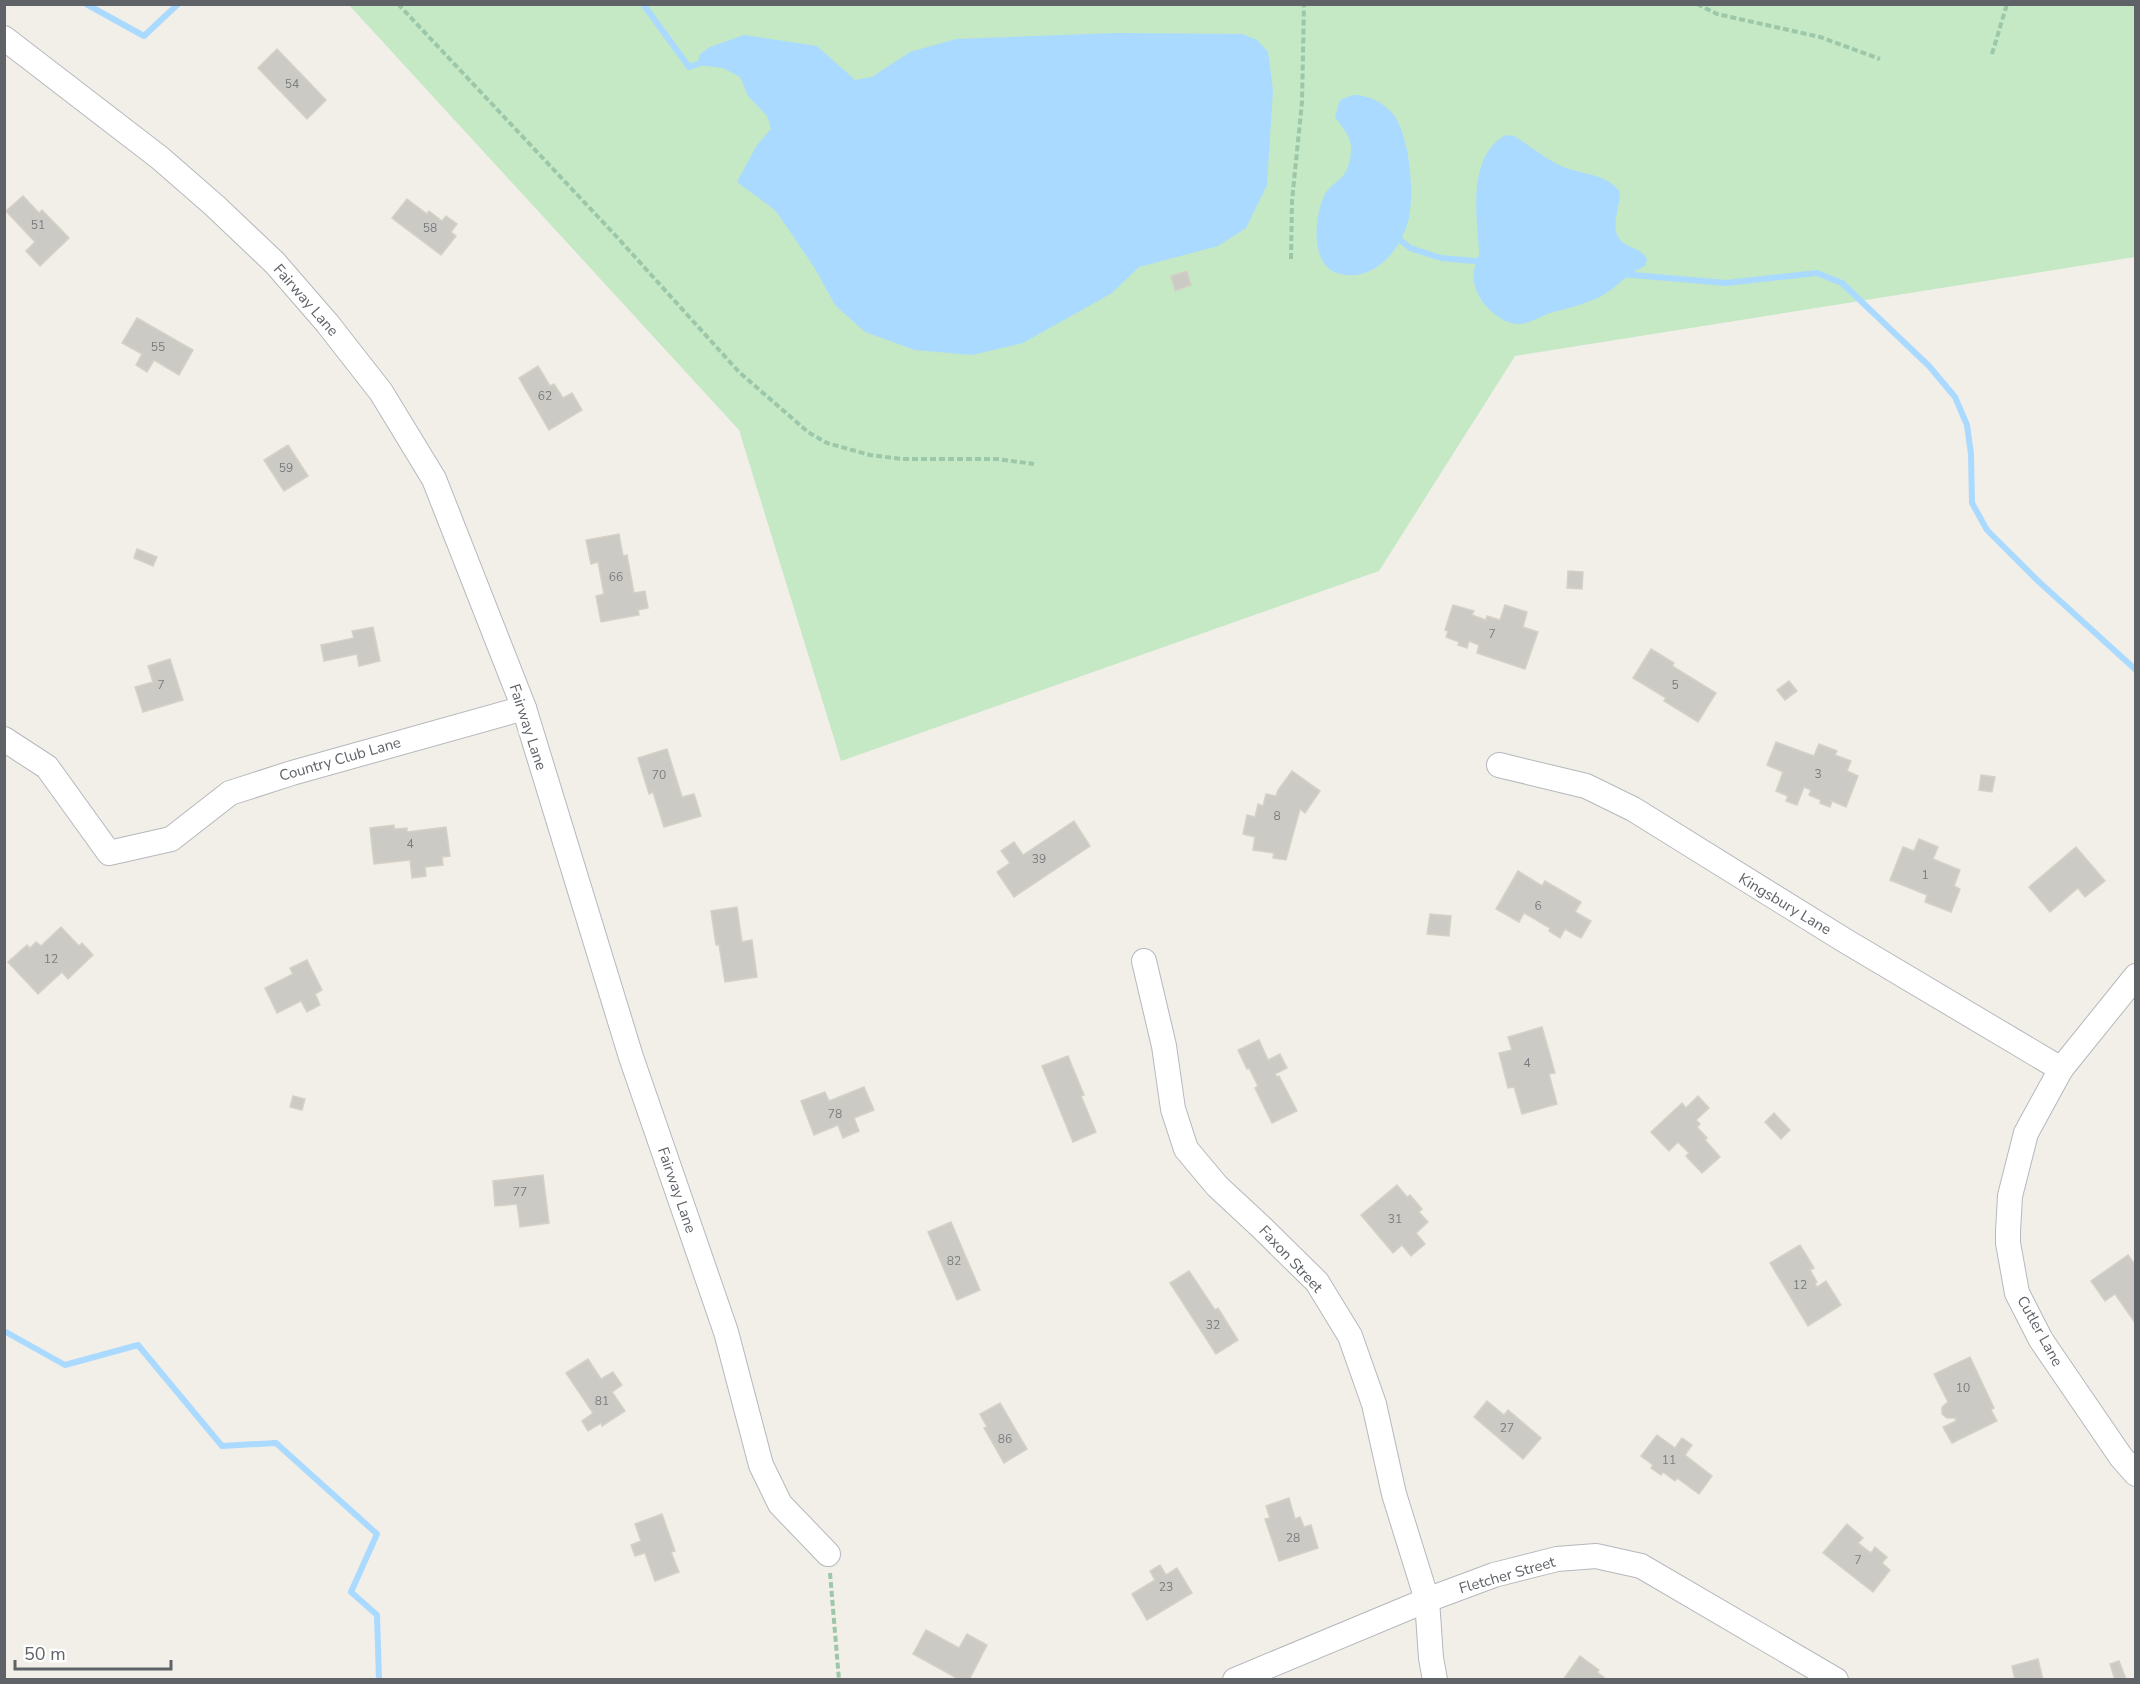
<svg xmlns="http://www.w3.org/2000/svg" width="2140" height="1684" font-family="'Nunito Sans',sans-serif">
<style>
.green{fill:#c5e8c5}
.water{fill:#aadaff}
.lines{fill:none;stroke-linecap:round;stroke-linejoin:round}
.stream{stroke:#aadaff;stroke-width:6}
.building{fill:#cccac5;stroke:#d6d1c6;stroke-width:1.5}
.minor-casing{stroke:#b5b8bc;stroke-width:26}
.path{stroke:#9cc7a9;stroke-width:4;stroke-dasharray:6 3;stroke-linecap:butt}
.minor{stroke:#fff;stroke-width:24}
.labels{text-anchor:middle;stroke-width:6;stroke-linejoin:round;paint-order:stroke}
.number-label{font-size:12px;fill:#7a7d7f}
.street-label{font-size:15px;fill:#5f6368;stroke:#fff}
</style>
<rect width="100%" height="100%" fill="#f1efe8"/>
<!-- green -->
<path class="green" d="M349,5H2135V257L1515,356L1379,571L841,761L739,430Z"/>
<!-- water -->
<g class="water">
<path d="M1115,33L1242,34L1257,40L1268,52L1273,90L1267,185L1246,228L1218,246L1139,267L1112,293L1023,343L972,355L915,350L865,332L835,305L814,267L776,211L737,182L757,145L771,129L767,116L748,96L740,77L723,68L697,65L700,54L710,47L744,35L817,46L855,80L872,77L910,52L956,39Z"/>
<path d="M1353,95C1368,95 1383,102 1393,114C1410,136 1416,199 1407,225C1398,253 1372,282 1340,274C1309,267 1314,216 1325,194C1329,187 1335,184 1341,178C1348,172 1351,158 1351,149C1352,137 1341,126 1335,117L1340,100Z"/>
<path d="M1506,135L1514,136C1529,145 1542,156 1557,164C1577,175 1606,172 1620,192C1620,210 1606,235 1627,245C1636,250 1642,250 1647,259L1645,266C1626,274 1620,285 1603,295C1586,305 1566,308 1547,314C1538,318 1530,323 1521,324C1497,326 1469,294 1474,271C1475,263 1480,257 1479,249C1476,214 1468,155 1506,135Z"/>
</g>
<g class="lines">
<!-- stream -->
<g class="stream">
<path d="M86,4L144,36L178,4"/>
<path d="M643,4L689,67L703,62"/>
<path d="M1394,235L1410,248L1441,258L1486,262"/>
<path d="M1621,274L1726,283L1817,273L1842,283L1929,366L1955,397L1967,425L1971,454L1972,503L1987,530L2037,580L2136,670"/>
<path d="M4,1331L65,1365L138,1345L222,1446L276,1443L377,1534L351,1592L377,1615L379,1680"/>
</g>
</g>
<!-- building -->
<g class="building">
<path d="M277,49L326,100L307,119L258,68Z"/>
<path d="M23,196L39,213L42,210L69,238L40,266L26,251L35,242L6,211Z"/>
<path d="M407,199L427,214L429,211L442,221L446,216L457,224L451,232L456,236L441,255L392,218Z"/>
<path d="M1187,271L1191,285L1175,291L1171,276Z"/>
<path d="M137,318L193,350L179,375L154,360L147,372L136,365L142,354L122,343Z"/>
<path d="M538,366L550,386L554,384L563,398L572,393L582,410L549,430L519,378Z"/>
<path d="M288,445L308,476L284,491L264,460Z"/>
<path d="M619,534L623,556L627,555L634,593L645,591L648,608L638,610L639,615L601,622L596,596L604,594L598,562L591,564L586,540Z"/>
<path d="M137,549L157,557L153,566L134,558Z"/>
<path d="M1568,571L1583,572L1582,589L1567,588Z"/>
<path d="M1453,605L1474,611L1472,615L1486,620L1487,616L1500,620L1505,605L1527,612L1523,627L1538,632L1525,669L1477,653L1479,645L1469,641L1467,648L1458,645L1459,642L1446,637L1448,631L1445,630Z"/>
<path d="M373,627L380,661L359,666L357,654L324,661L321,645L354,638L352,631Z"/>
<path d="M1651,649L1674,663L1672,666L1716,693L1698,722L1664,701L1666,698L1633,678Z"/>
<path d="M170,659L183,700L143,712L135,687L153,682L148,666Z"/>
<path d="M1789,681L1797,691L1785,700L1777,690Z"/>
<path d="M1776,742L1814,756L1819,744L1837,751L1835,755L1851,761L1847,771L1858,776L1846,807L1832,801L1830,807L1820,803L1821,800L1809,795L1811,790L1804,787L1797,805L1786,801L1788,796L1776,791L1783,772L1767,765Z"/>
<path d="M667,749L682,797L694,794L701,816L664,827L653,792L649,794L638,758Z"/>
<path d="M1292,771L1320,791L1305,813L1300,809L1286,860L1273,858L1274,853L1253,850L1255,837L1243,834L1247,815L1255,817L1258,804L1263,806L1266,794L1276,796L1278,790Z"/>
<path d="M1981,775L1995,777L1992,792L1979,790Z"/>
<path d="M1074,821L1090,846L1014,897L997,872L1010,863L1001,851L1014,842L1023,855Z"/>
<path d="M394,825V829L407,828V832L446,827L450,856L442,857L443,865L425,867L426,876L412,878L410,860L374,864L370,828Z"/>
<path d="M1919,839L1938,847L1933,859L1960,870L1954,886L1960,889L1951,912L1925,902L1927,895L1890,880L1903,847L1914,851Z"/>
<path d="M2076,847L2105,881L2085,897L2078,888L2050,912L2029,887Z"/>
<path d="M1518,871L1542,886L1545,881L1581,902L1575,912L1591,921L1581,938L1565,929L1560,938L1549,931L1550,928L1524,913L1519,922L1496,909Z"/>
<path d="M737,907L742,942L752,940L757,977L725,982L719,945H716L711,911Z"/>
<path d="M1430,914L1451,916L1449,936L1427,934Z"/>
<path d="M61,927L79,946L82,943L93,955L68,979L62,972L38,994L8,962L27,945L30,948L36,942L41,946Z"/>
<path d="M307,960L322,990L315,994L320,1005L307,1012L301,1001L277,1013L265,988L293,974L290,968Z"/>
<path d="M1542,1027L1555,1073L1549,1074L1557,1104L1522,1114L1514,1087L1508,1088L1499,1053L1512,1050L1508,1037Z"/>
<path d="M1259,1040L1268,1060L1280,1054L1287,1068L1275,1074L1277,1077L1279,1076L1297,1111L1272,1123L1255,1088L1258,1086L1249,1068L1247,1069L1238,1050Z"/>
<path d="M1068,1056L1084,1095L1081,1096L1096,1132L1073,1142L1042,1066Z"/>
<path d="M864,1087L874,1110L854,1118L859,1131L843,1138L838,1125L814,1135L801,1101L825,1092L829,1101Z"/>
<path d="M293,1096L305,1099L302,1110L290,1107Z"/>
<path d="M1698,1096L1709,1108L1696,1120L1700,1124L1697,1127L1707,1138L1705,1140L1720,1157L1702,1173L1686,1156L1689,1153L1678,1142L1669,1151L1651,1132L1682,1103L1686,1108Z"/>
<path d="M1774,1113L1790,1130L1781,1139L1765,1122Z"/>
<path d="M543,1175L549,1223L520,1227L517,1204L495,1206L493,1181Z"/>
<path d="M1397,1185L1407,1197L1410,1195L1422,1209L1419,1212L1428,1222L1416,1233L1425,1244L1411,1256L1402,1245L1393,1253L1361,1215Z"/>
<path d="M951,1222L980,1290L957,1300L928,1232Z"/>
<path d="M1800,1245L1814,1268L1810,1270L1817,1282L1815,1283L1817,1287L1826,1281L1841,1305L1808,1326L1770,1263Z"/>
<path d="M2128,1255L2136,1266V1324L2115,1294L2105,1301L2091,1281Z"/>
<path d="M1189,1271L1215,1310L1218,1308L1238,1340L1216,1354L1170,1283Z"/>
<path d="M1970,1357L1994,1408L1991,1410L1997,1421L1952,1443L1943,1427L1956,1421L1955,1418H1947L1942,1414V1407L1948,1402L1934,1374Z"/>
<path d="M588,1359L601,1379L613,1372L622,1385L612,1392L625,1411L602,1426L601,1423L588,1431L582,1421L593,1413L566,1373Z"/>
<path d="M1487,1401L1504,1415L1508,1410L1541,1438L1523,1459L1474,1417Z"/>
<path d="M1000,1403L1027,1449L1004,1463L984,1428L987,1427L980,1414Z"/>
<path d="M1657,1435L1675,1448L1682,1438L1692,1445L1685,1455L1712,1476L1699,1494L1677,1478L1675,1481L1663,1472L1661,1475L1651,1468L1653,1465L1641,1456Z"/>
<path d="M1289,1498L1295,1519L1300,1517L1304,1527L1311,1525L1318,1548L1279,1561L1265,1519L1270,1518L1266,1506Z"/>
<path d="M662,1514L675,1551L671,1552L679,1572L655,1581L645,1553L635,1556L631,1545L641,1541L635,1524Z"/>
<path d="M1847,1524L1863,1538L1858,1543L1871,1553L1875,1547L1887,1557L1882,1563L1890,1570L1873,1592L1823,1553Z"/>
<path d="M1160,1565L1166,1575L1177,1568L1192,1593L1147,1620L1132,1594L1155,1580L1150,1571Z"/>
<path d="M926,1630L959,1648L967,1634L987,1645L969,1680H960L913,1654Z"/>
<path d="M1580,1656L1599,1670L1597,1672L1607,1680H1563Z"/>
<path d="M2038,1659L2043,1680H2015L2012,1666Z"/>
<path d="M2119,1661L2126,1679L2124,1680H2115L2110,1664Z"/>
</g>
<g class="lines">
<!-- minor casing -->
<g class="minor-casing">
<g id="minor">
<path d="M4,38L160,158L215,206L275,263L327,323L381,392L434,479L524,708L631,1057L726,1332L761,1465L780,1504L828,1554"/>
<path d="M4,739L47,767L109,853L171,839L230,793L292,773L524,708"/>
<path d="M1499,765L1586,786L1633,809L1844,940L2061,1069"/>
<path d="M1144,961L1164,1046L1173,1109L1186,1149L1217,1186L1260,1226L1317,1282L1350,1336L1374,1404L1394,1494L1427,1600L1431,1658L1435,1680"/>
<path d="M2136,976L2061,1069L2026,1133L2010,1196L2008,1231V1243L2017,1293L2041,1340L2121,1457L2136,1474"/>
<path d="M1235,1680L1427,1600L1494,1575L1557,1559L1596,1556L1641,1566L1836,1680"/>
</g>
</g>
<!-- path -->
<g class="path">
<path d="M398,4L616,236L739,372L808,432L827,443L870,455L902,459H997L1034,464"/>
<path d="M1697,4L1717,14L1820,37L1880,59"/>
<path d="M1992,54L2007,4"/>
<path d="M1291,259L1292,201L1302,102L1304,4"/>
<path d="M830,1573L839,1680"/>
</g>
<!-- minor -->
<use href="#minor" class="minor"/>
</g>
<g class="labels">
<!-- number labels -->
<g class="number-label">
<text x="292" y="88">54</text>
<text x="38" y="229">51</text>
<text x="430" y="232">58</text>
<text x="158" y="351">55</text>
<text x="545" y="400">62</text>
<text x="286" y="472">59</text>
<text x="616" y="581">66</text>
<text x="1492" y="638">7</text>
<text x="161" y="689">7</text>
<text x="1675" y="689">5</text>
<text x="1818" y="778">3</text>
<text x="659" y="779">70</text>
<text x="1277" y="820">8</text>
<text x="410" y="848">4</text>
<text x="1039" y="863">39</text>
<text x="1925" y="879">1</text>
<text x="1538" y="910">6</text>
<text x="51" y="963">12</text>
<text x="1527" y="1067">4</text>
<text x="835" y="1118">78</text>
<text x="520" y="1196">77</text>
<text x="1395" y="1223">31</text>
<text x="954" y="1265">82</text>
<text x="1800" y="1289">12</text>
<text x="1213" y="1329">32</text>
<text x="1963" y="1392">10</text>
<text x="602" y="1405">81</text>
<text x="1507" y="1432">27</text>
<text x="1005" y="1443">86</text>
<text x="1669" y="1464">11</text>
<text x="1293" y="1542">28</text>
<text x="1858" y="1564">7</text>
<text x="1166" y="1591">23</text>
</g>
<!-- street labels -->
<g class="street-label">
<text transform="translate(306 300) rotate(49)" y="5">Fairway Lane</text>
<text transform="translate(528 727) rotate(72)" y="5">Fairway Lane</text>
<text transform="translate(340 759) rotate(-16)" y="5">Country Club Lane</text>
<text transform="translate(1785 904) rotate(31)" y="5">Kingsbury Lane</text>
<text transform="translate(677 1190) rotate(71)" y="5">Fairway Lane</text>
<text transform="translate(1291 1259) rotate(47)" y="5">Faxon Street</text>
<text transform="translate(2040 1331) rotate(61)" y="5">Cutler Lane</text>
<text transform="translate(1507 1575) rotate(-16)" y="5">Fletcher Street</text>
</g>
</g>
<!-- border -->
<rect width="2140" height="1684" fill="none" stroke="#5f6368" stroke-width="12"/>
<!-- scale -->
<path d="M15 1660v9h156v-9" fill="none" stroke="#5f6368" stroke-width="3"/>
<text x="24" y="1660" font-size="18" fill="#5f6368" stroke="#ffffff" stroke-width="4.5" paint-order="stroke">50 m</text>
</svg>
